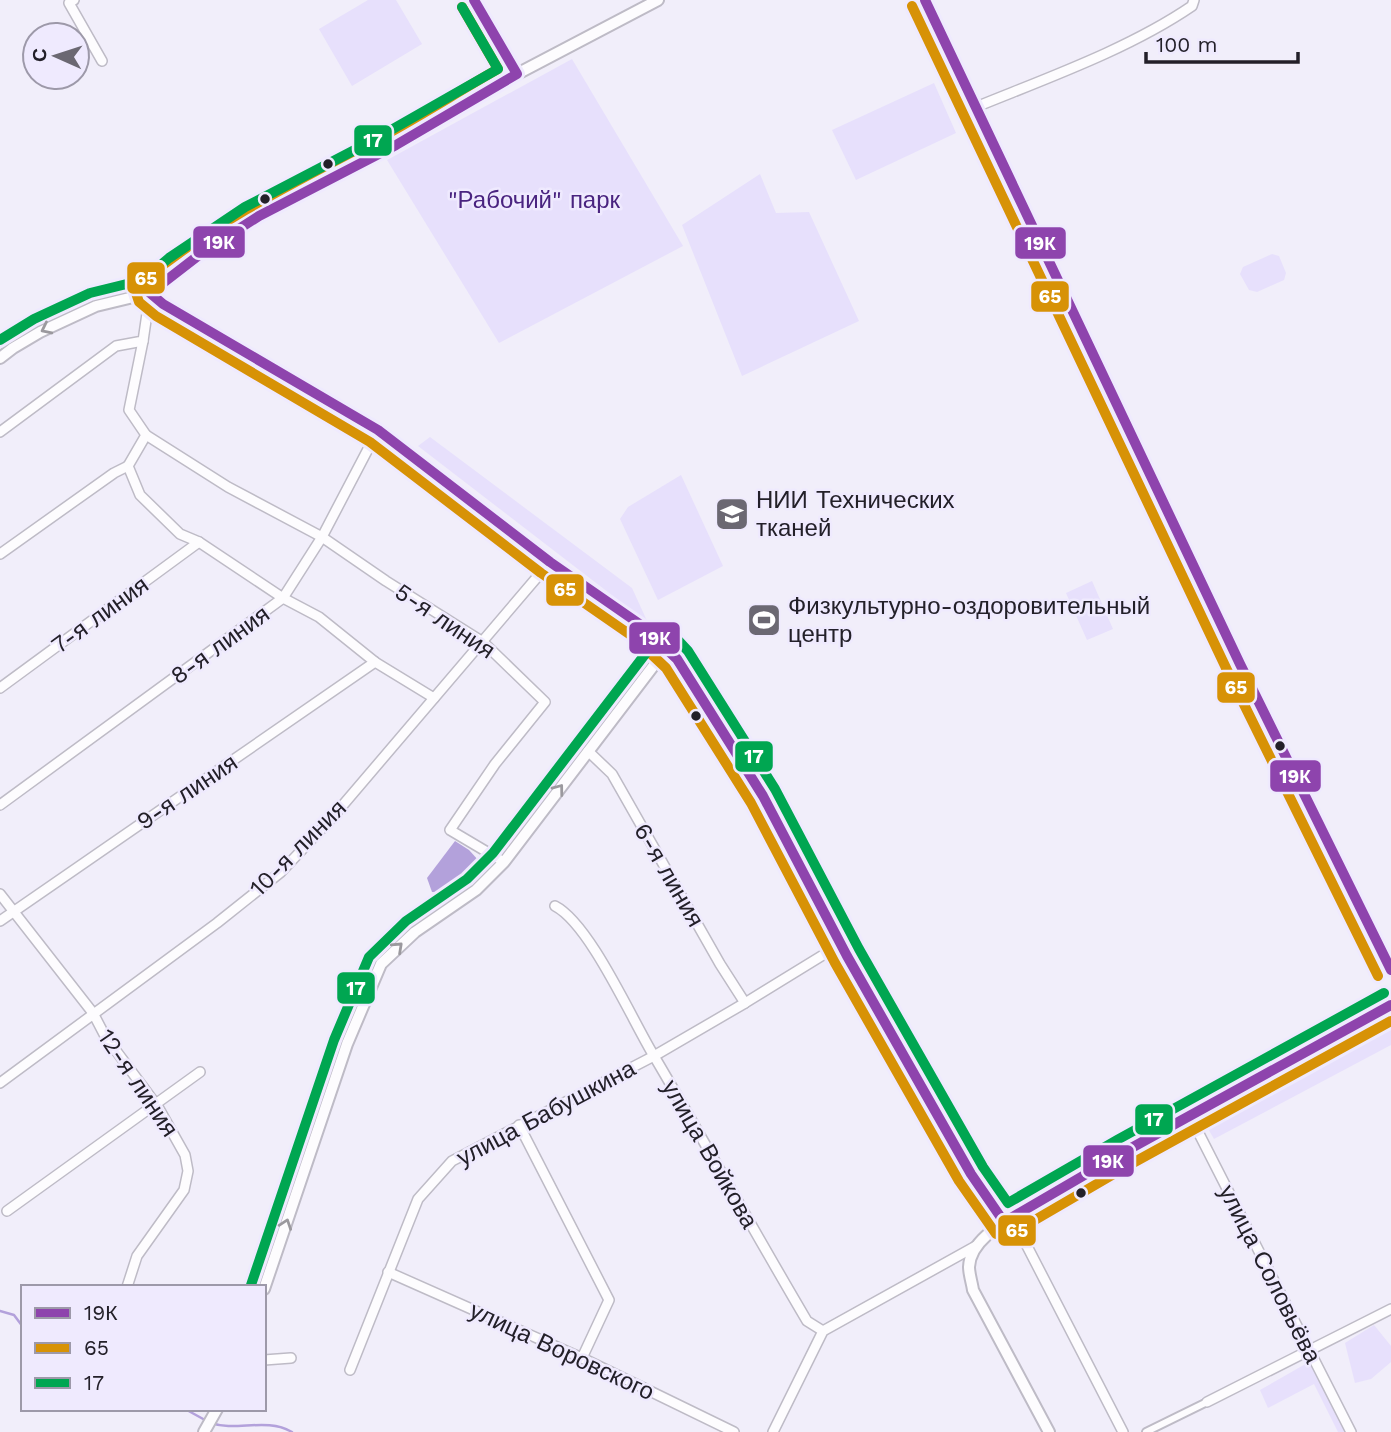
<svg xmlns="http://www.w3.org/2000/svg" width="1391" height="1432" font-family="'Work Sans',sans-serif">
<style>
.green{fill:#e7e0fc}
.water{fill:#b3a1db}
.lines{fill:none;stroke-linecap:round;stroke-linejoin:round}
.stream{stroke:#b3a1db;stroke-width:2.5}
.pedestrian-casing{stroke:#bebbc6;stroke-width:10}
.minor-casing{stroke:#bebbc6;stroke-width:12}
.tertiary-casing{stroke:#bebbc6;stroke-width:14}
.pedestrian{stroke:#fdfcfe;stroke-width:6}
.minor{stroke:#fdfcfe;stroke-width:9}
.tertiary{stroke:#fdfcfe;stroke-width:10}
.bus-1-casing{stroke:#efeafe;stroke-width:16}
.bus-2-casing{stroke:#efeafe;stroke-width:16}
.bus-3-casing{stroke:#efeafe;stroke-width:16}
.bus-1{stroke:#8e44ad;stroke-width:10}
.bus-2{stroke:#d79206;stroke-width:10}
.bus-3{stroke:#00a651;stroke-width:10}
.oneway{stroke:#9b999e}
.bus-dot{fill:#232029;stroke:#efeafe;stroke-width:2.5}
.labels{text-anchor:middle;stroke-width:5;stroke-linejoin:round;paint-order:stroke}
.park-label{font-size:24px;fill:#4a2480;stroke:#efeafe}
.poi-label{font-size:24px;fill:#232029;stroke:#efeafe;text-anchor:start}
.street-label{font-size:24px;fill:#232029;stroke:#efeafe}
.line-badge{stroke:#efeafe;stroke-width:2.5}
.badge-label{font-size:19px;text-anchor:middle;font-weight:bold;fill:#fff}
</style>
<rect width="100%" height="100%" fill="#f1eefa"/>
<!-- green -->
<g class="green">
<path d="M368,0H396L422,44L352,86L319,29Z"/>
<path d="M572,59L683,246L499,343L387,160Z"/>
<path d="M934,83L956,133L856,180L832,130Z"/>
<path d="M760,174L776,213L809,212L859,321L742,376L682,225Z"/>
<path d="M1272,254L1279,256L1286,273L1284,280L1257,292L1249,290L1240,274L1243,267Z"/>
<path d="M430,437L632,588L648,623L418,446Z"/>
<path d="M681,475L723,566L658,600L620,519L628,507Z"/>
<path d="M1092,581L1113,629L1087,640L1066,593Z"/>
<path d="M1391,1018V1045L1214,1139L1202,1118Z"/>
<path d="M1374,1325L1391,1346V1362L1371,1379L1355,1383L1345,1343Z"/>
<path d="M1309,1362L1346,1432H1338L1314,1384L1268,1408L1260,1390Z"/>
</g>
<!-- water -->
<path class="water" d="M455,841L469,850L479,861L468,875L447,893L432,892L427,878Z"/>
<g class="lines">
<!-- stream -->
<g class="stream">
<path d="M0,1311L14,1315L23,1327"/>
<path d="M185,1409L205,1420"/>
<path d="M211,1423C236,1432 266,1417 292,1432"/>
</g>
<!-- pedestrian casing -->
<g class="pedestrian-casing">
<path id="pedestrian" d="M1146,1432L1207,1402"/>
</g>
<!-- minor casing -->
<g class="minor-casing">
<g id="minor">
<path d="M74,0L69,3L102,61"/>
<path d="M976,107C1047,78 1129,49 1192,6L1194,0"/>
<path d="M143,341L129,410L146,435L128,466L140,495L180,534L199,542L283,598L319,617L375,662L434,698"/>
<path d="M0,432L116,346L143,341L150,293"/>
<path d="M146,435L228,487L322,537L386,581L483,642L545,702L495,764L450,830L504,862"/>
<path d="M0,554L114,473L128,466"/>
<path d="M0,688L199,542"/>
<path d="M588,751L612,774L720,964L745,1003"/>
<path d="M0,805L283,598L322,537L378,430"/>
<path d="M0,894L93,1013L105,1036L158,1107L185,1155L188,1171L184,1190L137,1256L127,1287"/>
<path d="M555,906C590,924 632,1020 654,1056C706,1144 755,1233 807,1321L823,1331"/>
<path d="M0,921L375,662"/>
<path d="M0,1083L217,923L281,872L331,819L550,562"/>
<path d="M1190,1116L1351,1432"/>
<path d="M519,1125L609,1300L582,1358"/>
<path d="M7,1211L200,1072"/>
<path d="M1012,1217L1123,1432"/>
<path d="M388,1272L582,1358L734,1432"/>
<path d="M264,1360L291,1358"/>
<path d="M350,1370L418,1199L452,1161L654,1056L745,1003L841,944"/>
<path d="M1207,1402L1391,1309"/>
<path d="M773,1432L823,1331L976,1246"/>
</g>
</g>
<!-- tertiary casing -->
<g class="tertiary-casing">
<g id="tertiary">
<path d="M474,0L517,74"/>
<path d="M925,0L1240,664L1391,970"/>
<path d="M150,293L163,304L378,430L550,562L641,625L677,659L763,796L847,956L971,1174L1004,1222"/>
<path d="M0,358L13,348L40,332L96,306L150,293L177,270L253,219L377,154L517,74L658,0"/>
<path d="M264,1289L347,1044L381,964L415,932L476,890L504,862L667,648"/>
<path d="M204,1432L217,1409"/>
<path d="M1049,1432L973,1290C972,1283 969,1274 969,1267C970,1242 999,1225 1018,1214L1124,1152L1391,1005"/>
</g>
</g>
<!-- pedestrian -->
<use href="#pedestrian" class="pedestrian"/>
<!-- minor -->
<use href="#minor" class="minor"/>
<!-- tertiary -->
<use href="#tertiary" class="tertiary"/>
<!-- bus-1 casing -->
<g class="bus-1-casing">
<g id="bus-1">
<path d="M474,0L517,74L396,145L259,216L203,252L150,293L163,304L378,430L550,562L641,625L677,659L763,796L847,956L971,1174L1004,1222L1124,1152L1391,1005"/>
<path d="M925,0L1240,664L1391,970"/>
</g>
</g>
<!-- bus-2 casing -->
<g class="bus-2-casing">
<g id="bus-2">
<path d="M912,6L1227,670L1378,976"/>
<path d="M462,7L498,69C461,90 425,113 387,134C299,180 218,219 140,283L136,293L139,302L156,316L370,442L541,573L632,636L666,668L751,803L835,963L959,1181L996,1234L1004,1236L1011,1234L1131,1164L1391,1021"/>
</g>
</g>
<!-- bus-3 casing -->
<g class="bus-3-casing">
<g id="bus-3">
<path d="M0,340L34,319L90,293L143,280L169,258L245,207L370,142L498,69L462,7"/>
<path d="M251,1285L334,1040L369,957L406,921L467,879L493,853L656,640L664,634L674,636L688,651L775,789L859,949L983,1167L1008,1203L1117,1140L1384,993"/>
</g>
</g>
<!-- bus-1 -->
<use href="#bus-1" class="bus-1"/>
<!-- bus-2 -->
<use href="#bus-2" class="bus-2"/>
<!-- bus-3 -->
<use href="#bus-3" class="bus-3"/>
</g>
<!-- one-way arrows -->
<defs><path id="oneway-chevron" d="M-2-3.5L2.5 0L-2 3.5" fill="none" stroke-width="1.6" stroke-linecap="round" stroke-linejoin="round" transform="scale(1.75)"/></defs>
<g class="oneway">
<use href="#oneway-chevron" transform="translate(46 329) rotate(154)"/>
<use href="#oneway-chevron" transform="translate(559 789) rotate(-53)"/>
<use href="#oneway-chevron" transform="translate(398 947) rotate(-43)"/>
<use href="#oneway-chevron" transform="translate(286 1224) rotate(-71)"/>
</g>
<!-- icons -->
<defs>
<g id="university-square" transform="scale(1.75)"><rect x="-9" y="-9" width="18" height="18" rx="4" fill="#6b6872" stroke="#efeafe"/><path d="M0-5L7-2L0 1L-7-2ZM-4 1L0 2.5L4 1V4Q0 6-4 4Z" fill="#fff"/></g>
<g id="stadium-square" transform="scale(1.75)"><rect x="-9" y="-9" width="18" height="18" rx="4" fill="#6b6872" stroke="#efeafe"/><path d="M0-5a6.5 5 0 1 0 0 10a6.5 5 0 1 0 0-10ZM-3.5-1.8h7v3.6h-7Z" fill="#fff"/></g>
</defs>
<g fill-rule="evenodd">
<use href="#university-square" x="732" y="514"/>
<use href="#stadium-square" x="764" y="620"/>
</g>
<!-- markers -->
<g class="bus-dot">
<circle cx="328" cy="164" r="6"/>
<circle cx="265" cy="199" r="6"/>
<circle cx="696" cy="716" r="6"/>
<circle cx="1280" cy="746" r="6"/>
<circle cx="1081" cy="1193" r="6"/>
</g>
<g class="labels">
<!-- park labels -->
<g class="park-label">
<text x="534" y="208">"Рабочий" парк</text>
</g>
<!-- poi labels -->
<g class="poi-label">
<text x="756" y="508">НИИ Технических<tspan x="756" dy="28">тканей</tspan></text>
<text x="788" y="614">Физкультурно-оздоровительный<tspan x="788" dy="28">центр</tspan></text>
</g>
<!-- street labels -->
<g class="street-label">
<text transform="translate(100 615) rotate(-36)" y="8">7-я линия</text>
<text transform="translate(445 621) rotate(34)" y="8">5-я линия</text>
<text transform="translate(220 645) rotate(-36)" y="8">8-я линия</text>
<text transform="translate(187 792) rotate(-34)" y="8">9-я линия</text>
<text transform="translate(298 848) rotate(-45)" y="8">10-я линия</text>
<text transform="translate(669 875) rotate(60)" y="8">6-я линия</text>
<text transform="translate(138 1083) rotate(56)" y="8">12-я линия</text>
<text transform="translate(546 1113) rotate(-28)" y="8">улица Бабушкина</text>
<text transform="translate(710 1154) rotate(60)" y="8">улица Войкова</text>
<text transform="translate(1270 1274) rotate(63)" y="8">улица Соловьёва</text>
<text transform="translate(562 1351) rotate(25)" y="8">улица Воровского</text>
</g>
</g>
<g class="line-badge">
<rect x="353" y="124" width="40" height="33" rx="7" fill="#00a651"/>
<rect x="192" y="225" width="54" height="34" rx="7" fill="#8e44ad"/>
<rect x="1014" y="226" width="53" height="34" rx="7" fill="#8e44ad"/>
<rect x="126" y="261" width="40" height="34" rx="7" fill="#d79206"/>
<rect x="1030" y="280" width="40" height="33" rx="7" fill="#d79206"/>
<rect x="545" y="573" width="40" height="34" rx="7" fill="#d79206"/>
<rect x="628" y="621" width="53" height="34" rx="7" fill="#8e44ad"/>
<rect x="1216" y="671" width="40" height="33" rx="7" fill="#d79206"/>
<rect x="734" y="740" width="40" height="33" rx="7" fill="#00a651"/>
<rect x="1269" y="759" width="53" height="34" rx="7" fill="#8e44ad"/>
<rect x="336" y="971" width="40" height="34" rx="7" fill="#00a651"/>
<rect x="1134" y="1103" width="40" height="33" rx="7" fill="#00a651"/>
<rect x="1082" y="1144" width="53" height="34" rx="7" fill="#8e44ad"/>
<rect x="997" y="1214" width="40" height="33" rx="7" fill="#d79206"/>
</g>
<g class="badge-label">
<text x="373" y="147">17</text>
<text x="219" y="249">19К</text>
<text x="1040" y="250">19К</text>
<text x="146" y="285">65</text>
<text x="1050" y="303">65</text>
<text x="565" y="596">65</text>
<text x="655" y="645">19К</text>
<text x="1236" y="694">65</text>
<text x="754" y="763">17</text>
<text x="1295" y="783">19К</text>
<text x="356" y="995">17</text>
<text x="1154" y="1126">17</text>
<text x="1108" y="1168">19К</text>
<text x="1017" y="1237">65</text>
</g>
<!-- legend -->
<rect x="21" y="1285" width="245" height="126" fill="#efeafe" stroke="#9d99a9" stroke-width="2"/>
<rect x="35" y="1308" width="35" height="10" fill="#8e44ad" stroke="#9d99a9" stroke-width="2"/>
<text x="84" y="1320" font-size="21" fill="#232029">19К</text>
<rect x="35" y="1343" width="35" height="10" fill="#d79206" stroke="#9d99a9" stroke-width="2"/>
<text x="84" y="1355" font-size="21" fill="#232029">65</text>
<rect x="35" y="1378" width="35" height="10" fill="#00a651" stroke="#9d99a9" stroke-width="2"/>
<text x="84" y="1390" font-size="21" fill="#232029">17</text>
<!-- north arrow -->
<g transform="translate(56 56) rotate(273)"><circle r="33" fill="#efeafe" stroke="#9d99a9" stroke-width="2"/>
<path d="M0-5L12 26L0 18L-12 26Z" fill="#6b6872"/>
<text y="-10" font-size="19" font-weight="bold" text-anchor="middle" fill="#232029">С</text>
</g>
<!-- scale -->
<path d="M1146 52v10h152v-10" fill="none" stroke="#232029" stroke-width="3.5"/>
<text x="1156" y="52" font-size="21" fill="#232029" stroke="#efeafe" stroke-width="5" paint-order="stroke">100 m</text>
</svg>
